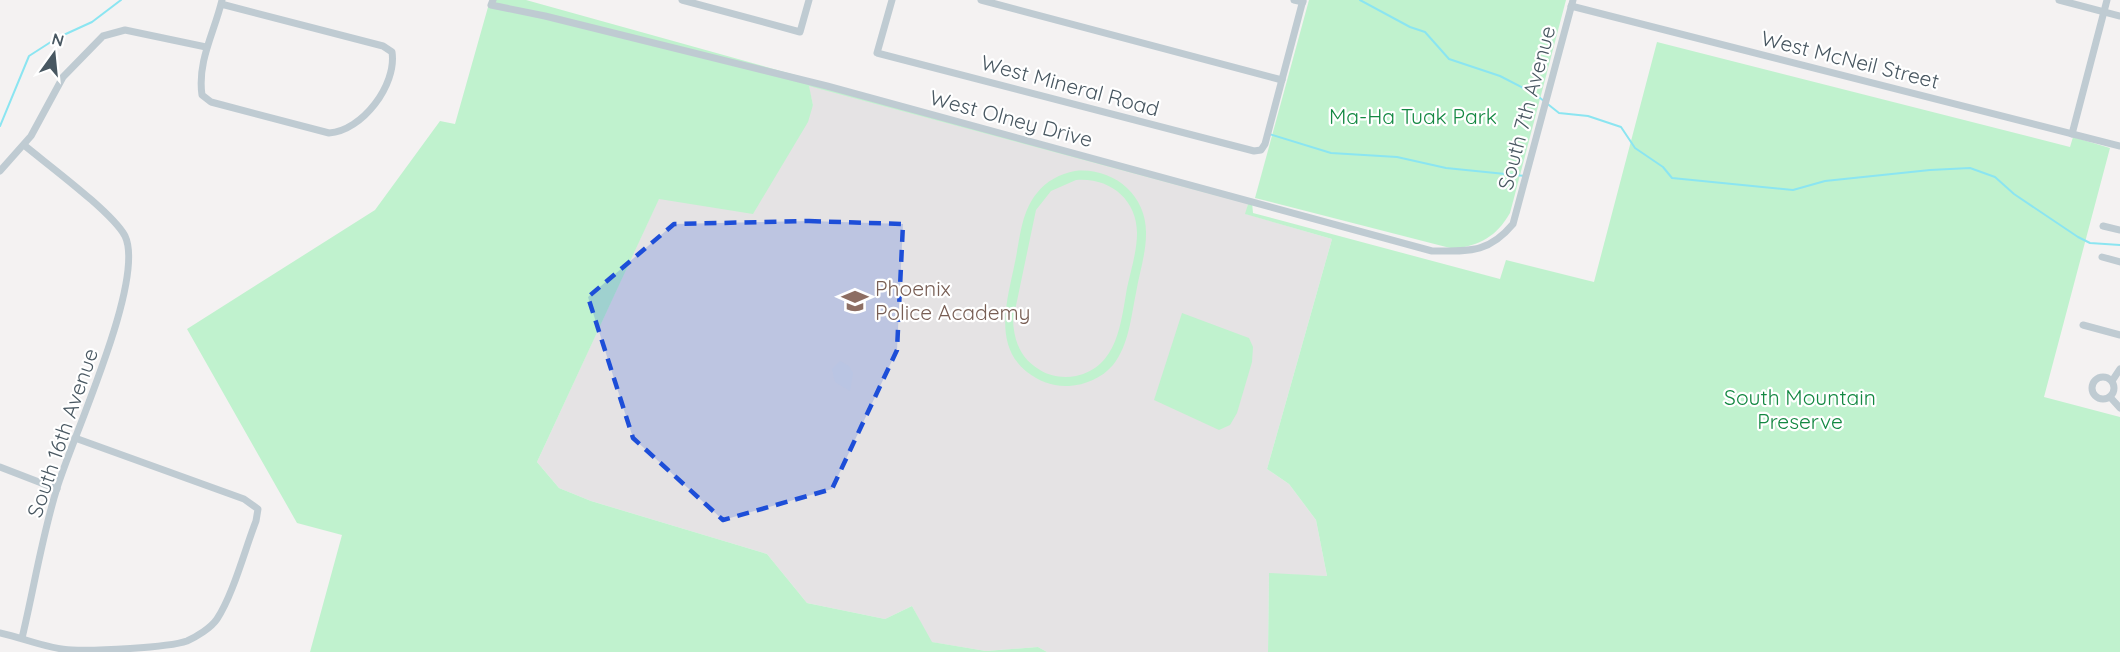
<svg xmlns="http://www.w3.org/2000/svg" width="2120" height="652" font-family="Quicksand,sans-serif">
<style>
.education{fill:#e5e3e4}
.airport{fill:#e1e3e6}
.green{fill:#c0f2ce;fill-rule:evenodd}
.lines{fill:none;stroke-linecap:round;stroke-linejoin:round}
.stream{stroke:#8be5f1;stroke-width:2}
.minor{stroke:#bfcbd2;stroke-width:7}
.marked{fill:#1d4ed8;fill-opacity:0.2;stroke:#1d4ed8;stroke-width:4.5;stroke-dasharray:12 8;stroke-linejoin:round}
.labels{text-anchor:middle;stroke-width:4.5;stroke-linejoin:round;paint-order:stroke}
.street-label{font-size:21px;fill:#485761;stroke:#fff}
.park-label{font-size:21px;fill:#138842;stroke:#fff}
.education-label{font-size:21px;fill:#785e54;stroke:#fff;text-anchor:start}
</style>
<rect width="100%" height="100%" fill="#f4f2f2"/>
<!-- education -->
<path class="education" d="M808,85L1248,204L1246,214L1332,239L1267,469L1289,484L1316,520L1327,576L1269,574L1268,652H1047L1038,647L986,651L931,642L912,606L885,619L807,603L767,554L591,501L559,488L537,462L659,198L753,213L813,105Z"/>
<!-- airport -->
<path class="airport" d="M840,361L849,366L853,373L850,391L835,382L832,369Z"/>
<!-- green -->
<g class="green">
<path d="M490,0H526L1252,202L1253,213L1500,279L1506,260L1594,282L1657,42L2070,147L2073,137L2110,148L2044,397L2120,417V652H1268L1269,573L1327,576L1316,520L1289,484L1267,469L1332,239L1245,214L1248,204L809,86L813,105L808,122L753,214L659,199L537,462L559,488L591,501L767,554L807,603L885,619L912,606L932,642L986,651L1038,647L1047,652H310L342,535L297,523L187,329L375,210L440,121L455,124Z"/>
<path d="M1309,0H1566L1510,213C1496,237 1480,245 1454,249L1255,198Z"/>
<path d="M1075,171C1113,167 1147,195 1146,234C1146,254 1139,274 1136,293C1131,317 1129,345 1113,365C1102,378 1085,385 1069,386C1053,387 1039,381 1027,372C992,344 1008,298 1015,262C1020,239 1021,212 1037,193C1046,181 1060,174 1075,171ZM1076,180C1109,177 1137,199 1137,233C1137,251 1131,270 1127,288C1121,322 1118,367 1076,376C1064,378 1051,377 1040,370C1021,359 1014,342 1013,320L1036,210L1051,191Z"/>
<path d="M1182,313L1249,338L1253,347L1252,362L1237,413L1230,425L1219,430L1154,400Z"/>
</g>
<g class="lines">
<!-- stream -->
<g class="stream">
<path d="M1360,0L1410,27L1425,32L1449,59L1500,76L1535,94L1559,113L1588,116L1621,127L1635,148L1663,167L1672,178L1793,190L1825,181L1930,170L1970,168L1995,177L2014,194L2078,237L2090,243L2120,245"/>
<path d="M0,126L29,56L57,38L92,22L121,0"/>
<path d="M1269,134L1331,153L1397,157L1446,168L1525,176"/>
</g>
<!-- minor -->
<g class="minor">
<path d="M493,0L491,5L545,16L827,86L1432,251C1468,251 1488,254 1513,224L1573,0"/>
<path d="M682,0L800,32L809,0"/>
<path d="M892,0L877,53L1254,151L1261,150L1265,144L1303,0"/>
<path d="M981,0L1282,80"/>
<path d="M1294,0L1303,2"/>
<path d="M2059,0L2120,16"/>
<path d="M221,4L383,46L392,52C397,85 362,131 329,133L211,102L202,95C197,61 215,31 222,0"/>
<path d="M1571,6L2120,146"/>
<path d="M2072,134L2107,0"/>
<path d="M0,171L31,136L63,77L103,36L125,30L206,47"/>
<path d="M2103,226L2120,230"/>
<path d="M2102,257L2120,262"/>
<path d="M2083,325L2120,335"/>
<circle cx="2103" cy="388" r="11"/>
<path d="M2112,381L2120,369"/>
<path d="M2110,397L2120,408"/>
<path d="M0,467L57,489"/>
<path d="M0,633C24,638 47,649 72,650C94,651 167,648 187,641C196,637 211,628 217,619C233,595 245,549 256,521L258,509L244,499L75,438"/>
<path d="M22,638C34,588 42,536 57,488C72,438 146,280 125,236C112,212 48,165 24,145"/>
</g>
</g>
<!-- marked area -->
<path class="marked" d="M809,221L903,224L897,350L832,489L723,520L633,438L588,297L674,224Z"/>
<!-- icons -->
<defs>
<g id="school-bare" transform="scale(2.07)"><path d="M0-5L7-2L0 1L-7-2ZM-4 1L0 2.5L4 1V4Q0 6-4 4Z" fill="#8d6e63" stroke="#fff" stroke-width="2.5" paint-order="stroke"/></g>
</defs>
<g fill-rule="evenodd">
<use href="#school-bare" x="855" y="301"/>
</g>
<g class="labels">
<!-- street labels -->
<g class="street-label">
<text transform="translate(1850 60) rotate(14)" y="7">West McNeil Street</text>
<text transform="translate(1070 86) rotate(15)" y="7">West Mineral Road</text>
<text transform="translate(1527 108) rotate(-75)" y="7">South 7th Avenue</text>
<text transform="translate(1011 119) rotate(15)" y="7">West Olney Drive</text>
<text transform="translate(63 433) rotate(-71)" y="7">South 16th Avenue</text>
</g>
<!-- park labels -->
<g class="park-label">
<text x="1413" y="124">Ma-Ha Tuak Park</text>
<text x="1800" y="405">South Mountain<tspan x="1800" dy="24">Preserve</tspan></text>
</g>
<!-- education labels -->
<g class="education-label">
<text x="875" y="296">Phoenix<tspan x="875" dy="24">Police Academy</tspan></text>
</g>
</g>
<!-- north arrow -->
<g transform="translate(54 54) rotate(15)" stroke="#ffffff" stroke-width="4.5" paint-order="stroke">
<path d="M0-4.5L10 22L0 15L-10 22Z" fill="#485761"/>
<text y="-9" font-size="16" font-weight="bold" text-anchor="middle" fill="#485761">N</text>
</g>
</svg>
